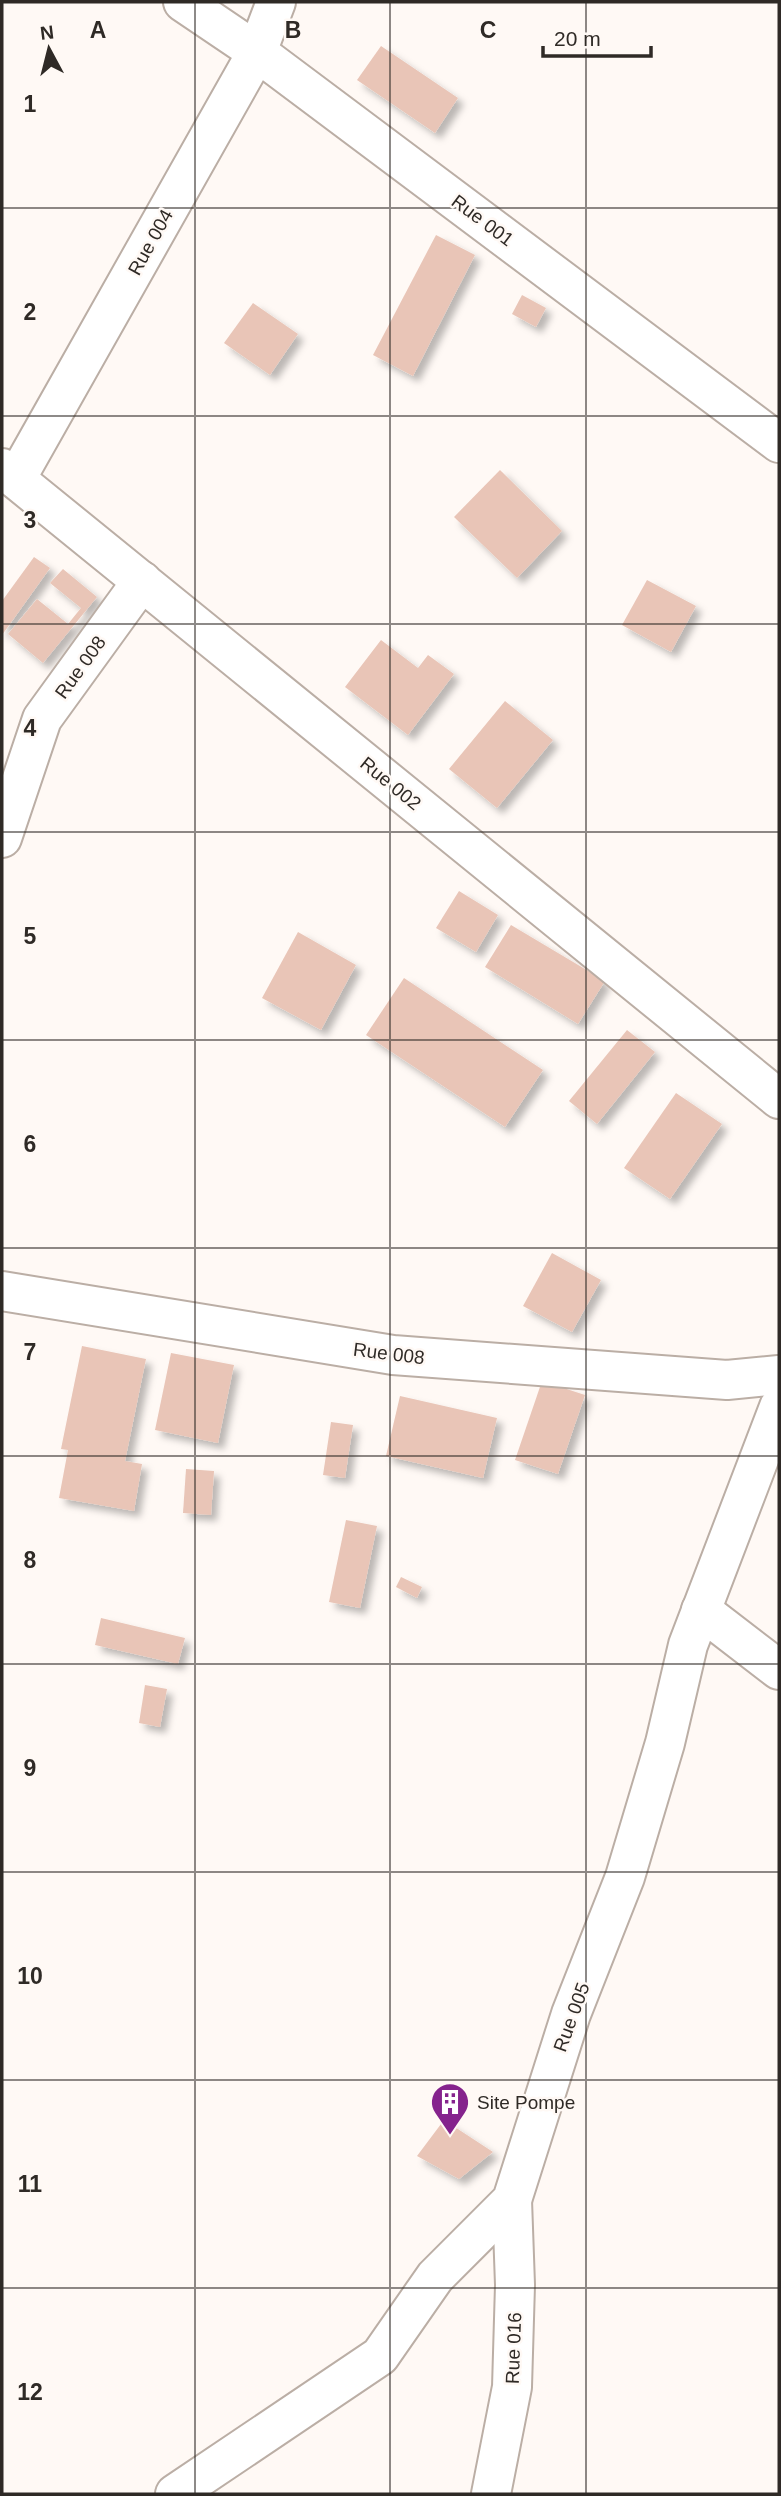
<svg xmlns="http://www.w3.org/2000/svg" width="781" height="2496" font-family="Arial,sans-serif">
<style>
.building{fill:#e9c5b7;filter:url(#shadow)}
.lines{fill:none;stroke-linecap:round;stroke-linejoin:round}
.minor-casing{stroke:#bbaea5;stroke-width:42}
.minor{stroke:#fff;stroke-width:38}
.grid{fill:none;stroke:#2f2a26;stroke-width:2;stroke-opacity:0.55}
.labels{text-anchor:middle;stroke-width:5;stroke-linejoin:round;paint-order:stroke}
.street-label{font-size:19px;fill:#2f2a26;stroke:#fff9f5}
.poi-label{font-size:19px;fill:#2f2a26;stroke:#fff9f5;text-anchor:start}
.grid-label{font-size:23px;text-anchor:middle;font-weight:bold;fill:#2f2a26;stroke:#fff9f5;stroke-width:5;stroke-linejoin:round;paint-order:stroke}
</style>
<defs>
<filter id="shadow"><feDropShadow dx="6" dy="6" stdDeviation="3.5" flood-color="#0004"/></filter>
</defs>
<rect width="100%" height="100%" fill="#fff9f5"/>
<!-- building -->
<g class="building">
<path d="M381,46L458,98L435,133L357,80Z"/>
<path d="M436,235L475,255L413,376L373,355Z"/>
<path d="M522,295L546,308L536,327L512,314Z"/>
<path d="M253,303L298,334L270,375L224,343Z"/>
<path d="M500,470L562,531L517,578L454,517Z"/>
<path d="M34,557L50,568L2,635V601Z"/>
<path d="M63,569L97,597L43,663L8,634L37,599L68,624L81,608L50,583Z"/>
<path d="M647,580L696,606L671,652L622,625Z"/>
<path d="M381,640L418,668L428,655L454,674L408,735L345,687Z"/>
<path d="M505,701L553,740L497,808L449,769Z"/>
<path d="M459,891L498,915L476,952L436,928Z"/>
<path d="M511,925L605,981L578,1024L485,967Z"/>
<path d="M298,932L356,965L321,1030L262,998Z"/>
<path d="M404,978L543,1070L505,1127L366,1035Z"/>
<path d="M627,1030L655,1052L597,1124L569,1101Z"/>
<path d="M676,1093L722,1124L670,1199L624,1168Z"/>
<path d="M552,1253L601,1280L572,1332L523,1306Z"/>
<path d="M82,1346L146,1359L125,1461L142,1464L134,1511L59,1498L68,1450L61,1449Z"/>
<path d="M171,1353L234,1365L218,1443L155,1430Z"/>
<path d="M542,1381L585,1395L558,1474L515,1460Z"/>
<path d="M400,1396L497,1418L483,1478L386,1456Z"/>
<path d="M331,1422L353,1425L345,1478L323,1475Z"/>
<path d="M186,1469L214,1471L211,1515L183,1513Z"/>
<path d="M346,1520L377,1526L360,1608L329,1602Z"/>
<path d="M401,1577L422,1587L417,1598L396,1587Z"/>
<path d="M101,1618L185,1638L178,1664L95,1645Z"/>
<path d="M145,1685L167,1689L160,1727L139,1723Z"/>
<path d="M444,2120L493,2152L459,2179L417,2156Z"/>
</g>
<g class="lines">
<!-- minor casing -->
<g class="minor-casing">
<g id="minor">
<path d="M183,2L257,52L779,443"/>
<path d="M2,468L779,1099"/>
<path d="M16,479L257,52L276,2"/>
<path d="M2,838L42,719L142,581"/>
<path d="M2,1291L393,1355L727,1380L779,1375"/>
<path d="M701,1610L779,1670"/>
<path d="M175,2494L380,2356L435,2277L512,2200L571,2014L625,1877L665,1743L688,1645L779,1407"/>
<path d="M491,2494L512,2387L515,2285L512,2200"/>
</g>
</g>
<!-- minor -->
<use href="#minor" class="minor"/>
</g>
<!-- grid -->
<path class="grid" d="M195,2V2494M390,2V2494M586,2V2494M2,208H779M2,416H779M2,624H779M2,832H779M2,1040H779M2,1248H779M2,1456H779M2,1664H779M2,1872H779M2,2080H779M2,2288H779"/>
<!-- icons -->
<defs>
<g id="building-pin" transform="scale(2.0125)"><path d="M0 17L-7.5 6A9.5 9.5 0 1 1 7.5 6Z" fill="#85238d" stroke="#fff9f5"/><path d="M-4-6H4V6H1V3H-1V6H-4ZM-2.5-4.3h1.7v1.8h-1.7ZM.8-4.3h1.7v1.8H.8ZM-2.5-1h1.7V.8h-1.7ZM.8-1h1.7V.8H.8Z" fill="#fff"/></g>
</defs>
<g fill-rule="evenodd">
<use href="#building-pin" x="450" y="2102"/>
</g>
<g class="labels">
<!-- street labels -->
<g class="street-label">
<text transform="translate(483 220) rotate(37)" y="7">Rue 001</text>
<text transform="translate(150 242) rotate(-61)" y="7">Rue 004</text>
<text transform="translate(80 667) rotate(-54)" y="7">Rue 008</text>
<text transform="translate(391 783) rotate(39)" y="7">Rue 002</text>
<text transform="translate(389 1353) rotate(7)" y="7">Rue 008</text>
<text transform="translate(571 2017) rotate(-70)" y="7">Rue 005</text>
<text transform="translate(513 2348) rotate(-88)" y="7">Rue 016</text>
</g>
<!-- poi labels -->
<g class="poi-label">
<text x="477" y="2109">Site Pompe</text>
</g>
</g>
<g class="grid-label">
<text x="98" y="38">A</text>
<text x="293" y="38">B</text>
<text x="488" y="38">C</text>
<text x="30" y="112">1</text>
<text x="30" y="320">2</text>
<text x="30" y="528">3</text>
<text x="30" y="736">4</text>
<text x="30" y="944">5</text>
<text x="30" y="1152">6</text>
<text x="30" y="1360">7</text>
<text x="30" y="1568">8</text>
<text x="30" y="1776">9</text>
<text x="30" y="1984">10</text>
<text x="30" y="2192">11</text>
<text x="30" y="2400">12</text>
</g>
<!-- border -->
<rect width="781" height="2496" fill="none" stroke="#2f2a26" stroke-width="7"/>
<!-- north arrow -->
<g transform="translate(49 49) rotate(353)" stroke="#fff9f5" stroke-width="5" paint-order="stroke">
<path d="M0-5L12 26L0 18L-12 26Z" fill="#2f2a26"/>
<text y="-10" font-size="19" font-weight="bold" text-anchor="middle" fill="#2f2a26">N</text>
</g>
<!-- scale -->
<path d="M543 46v10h108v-10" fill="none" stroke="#2f2a26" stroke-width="3.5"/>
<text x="554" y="46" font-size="21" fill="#2f2a26" stroke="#fff9f5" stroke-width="5" paint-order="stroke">20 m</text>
</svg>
